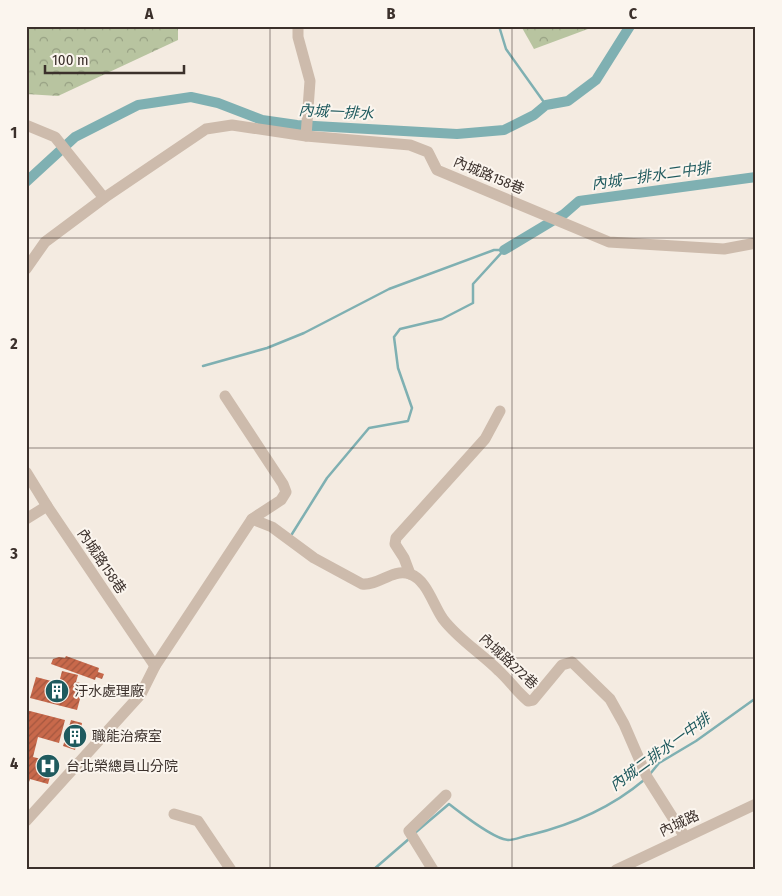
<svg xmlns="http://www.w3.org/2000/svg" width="782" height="896" font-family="'Fira Sans Condensed','Noto Sans TC',sans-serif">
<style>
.forest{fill:url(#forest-crowns)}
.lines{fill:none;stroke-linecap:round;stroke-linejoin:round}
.stream{stroke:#7fb0b2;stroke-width:2.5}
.canal{stroke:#7fb0b2;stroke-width:10}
.building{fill:url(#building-hatch)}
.minor{stroke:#cdbbac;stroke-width:11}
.grid{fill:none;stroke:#3b302b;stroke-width:1;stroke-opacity:0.55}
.labels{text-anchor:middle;stroke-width:4;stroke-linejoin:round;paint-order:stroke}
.street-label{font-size:14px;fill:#3b302b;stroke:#fbf5ee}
.poi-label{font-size:14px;fill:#3b302b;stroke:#fbf5ee;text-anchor:start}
.water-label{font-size:15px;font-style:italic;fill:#1f5a5e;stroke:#fbf5ee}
.neatline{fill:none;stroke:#3b302b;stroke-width:2}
.grid-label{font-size:16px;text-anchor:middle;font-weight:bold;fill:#3b302b}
</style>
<defs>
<pattern id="forest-crowns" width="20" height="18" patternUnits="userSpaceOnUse" patternTransform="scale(1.25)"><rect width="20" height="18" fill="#b8c4a0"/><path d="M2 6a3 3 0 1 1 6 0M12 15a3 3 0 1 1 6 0" fill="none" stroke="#97a083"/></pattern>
<pattern id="building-hatch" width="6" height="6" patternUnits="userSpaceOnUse" patternTransform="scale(1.25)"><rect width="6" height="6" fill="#c8694b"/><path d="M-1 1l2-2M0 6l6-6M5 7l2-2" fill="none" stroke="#a4573f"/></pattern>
</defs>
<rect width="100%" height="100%" fill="#f4ebe1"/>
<!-- forest -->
<g class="forest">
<path d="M26,26H178V40L58,96L26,94Z"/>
<path d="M521,26H596L534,49Z"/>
</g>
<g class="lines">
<!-- stream -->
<g class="stream">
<path d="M499,26L506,49L546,105"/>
<path d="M203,366L267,348L304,333L389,289L494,250H504"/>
<path d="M292,534L327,478L369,428L408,421L412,408L398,368L394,337L400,329L442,319L473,303V284L504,250"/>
<path d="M650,774L659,763L696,741L756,698"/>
<path d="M416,832L449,804C461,813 493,839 508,840C515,840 523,836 530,835C571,825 612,807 644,780"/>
<path d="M373,870L410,838"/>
</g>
<!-- canal -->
<g class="canal">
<path d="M26,182L75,137L138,105L191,97L218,103L262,120L297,125L457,134L504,130L534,115L546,105L568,101L596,80L630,26"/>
<path d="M504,250L564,214L579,201L756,177"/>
</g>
</g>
<!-- building -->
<g class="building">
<path d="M66,656L99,668L98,672L104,674L102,679L96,677L95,680L51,664L53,659L59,657L65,658Z"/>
<path d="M62,671L78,675L76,682L84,684L77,710L30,698L36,677L59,683Z"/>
<path d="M26,710L65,720L59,743L38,737L33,757L54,762L48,784L30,779L29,782H26Z"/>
<path d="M71,720L82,723L81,729L86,731L82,743L77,742L75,750L63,746Z"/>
</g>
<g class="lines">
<!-- minor -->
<g class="minor">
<path d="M298,26V37L310,81L306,136"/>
<path d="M26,125L55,137L104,198"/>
<path d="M26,269L45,242L104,198L206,129L232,125L306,136L410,145L428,152L437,170L609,242L724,249L756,243"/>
<path d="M26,472L47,506L155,666"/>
<path d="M26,519L47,506"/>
<path d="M252,519L272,527L314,558L362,584C379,586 392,568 410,574C427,580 433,605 443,619C458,639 481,653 499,671C509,680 517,692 528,701L533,700L562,665L572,662L610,699L624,724L647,777L685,837"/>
<path d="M410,574L404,558L395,544L396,538L485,439L500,411"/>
<path d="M174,814L198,821L231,870"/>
<path d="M26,821L141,694L155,666L252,519L281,500L286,492L283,484L225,396"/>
<path d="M433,870L409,831L446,795"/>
<path d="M616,870L756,804"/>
</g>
</g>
<!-- grid -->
<path class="grid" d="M270,26V870M512,26V870M26,238H756M26,448H756M26,658H756"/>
<!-- icons -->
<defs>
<g id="building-disc" transform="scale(1.25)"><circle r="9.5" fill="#1f5a5e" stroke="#fbf5ee"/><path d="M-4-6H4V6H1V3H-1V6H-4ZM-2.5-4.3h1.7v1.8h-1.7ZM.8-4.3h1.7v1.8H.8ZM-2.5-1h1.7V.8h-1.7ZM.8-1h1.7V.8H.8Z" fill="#fff"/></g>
<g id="hospital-disc" transform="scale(1.25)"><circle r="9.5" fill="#1f5a5e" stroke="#fbf5ee"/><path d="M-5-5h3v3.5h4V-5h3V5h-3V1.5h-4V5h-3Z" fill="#fff"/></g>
</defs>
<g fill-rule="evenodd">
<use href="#building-disc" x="57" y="691"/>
<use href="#building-disc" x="75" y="736"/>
<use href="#hospital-disc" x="48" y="766"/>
</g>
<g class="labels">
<!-- street labels -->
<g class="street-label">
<text transform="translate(489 175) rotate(23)" y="5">內城路158巷</text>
<text transform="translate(102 561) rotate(56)" y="5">內城路158巷</text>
<text transform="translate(509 661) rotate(43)" y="5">內城路272巷</text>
<text transform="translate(679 823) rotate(-25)" y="5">內城路</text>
</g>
<!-- poi labels -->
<g class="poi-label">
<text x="74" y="696">汙水處理廠</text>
<text x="92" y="741">職能治療室</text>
<text x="66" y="771">台北榮總員山分院</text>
</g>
<!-- water labels -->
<g class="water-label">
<text transform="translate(336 112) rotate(3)" y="5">內城一排水</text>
<text transform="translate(651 176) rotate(-8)" y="5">內城一排水二中排</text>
<text transform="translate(660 752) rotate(-36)" y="5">內城二排水一中排</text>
</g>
</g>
<!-- border -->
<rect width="782" height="896" fill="none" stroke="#fbf5ee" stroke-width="55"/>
<!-- scale -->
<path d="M45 65v8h139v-8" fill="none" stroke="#3b302b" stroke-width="2.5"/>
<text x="52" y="65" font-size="15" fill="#3b302b" stroke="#fbf5ee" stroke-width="4" paint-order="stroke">100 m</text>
<rect x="28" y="28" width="726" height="840" class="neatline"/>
<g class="grid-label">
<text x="149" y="19">A</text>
<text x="391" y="19">B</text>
<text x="633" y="19">C</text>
<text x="14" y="138">1</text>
<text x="14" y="349">2</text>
<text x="14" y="559">3</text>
<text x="14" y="769">4</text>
</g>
</svg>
